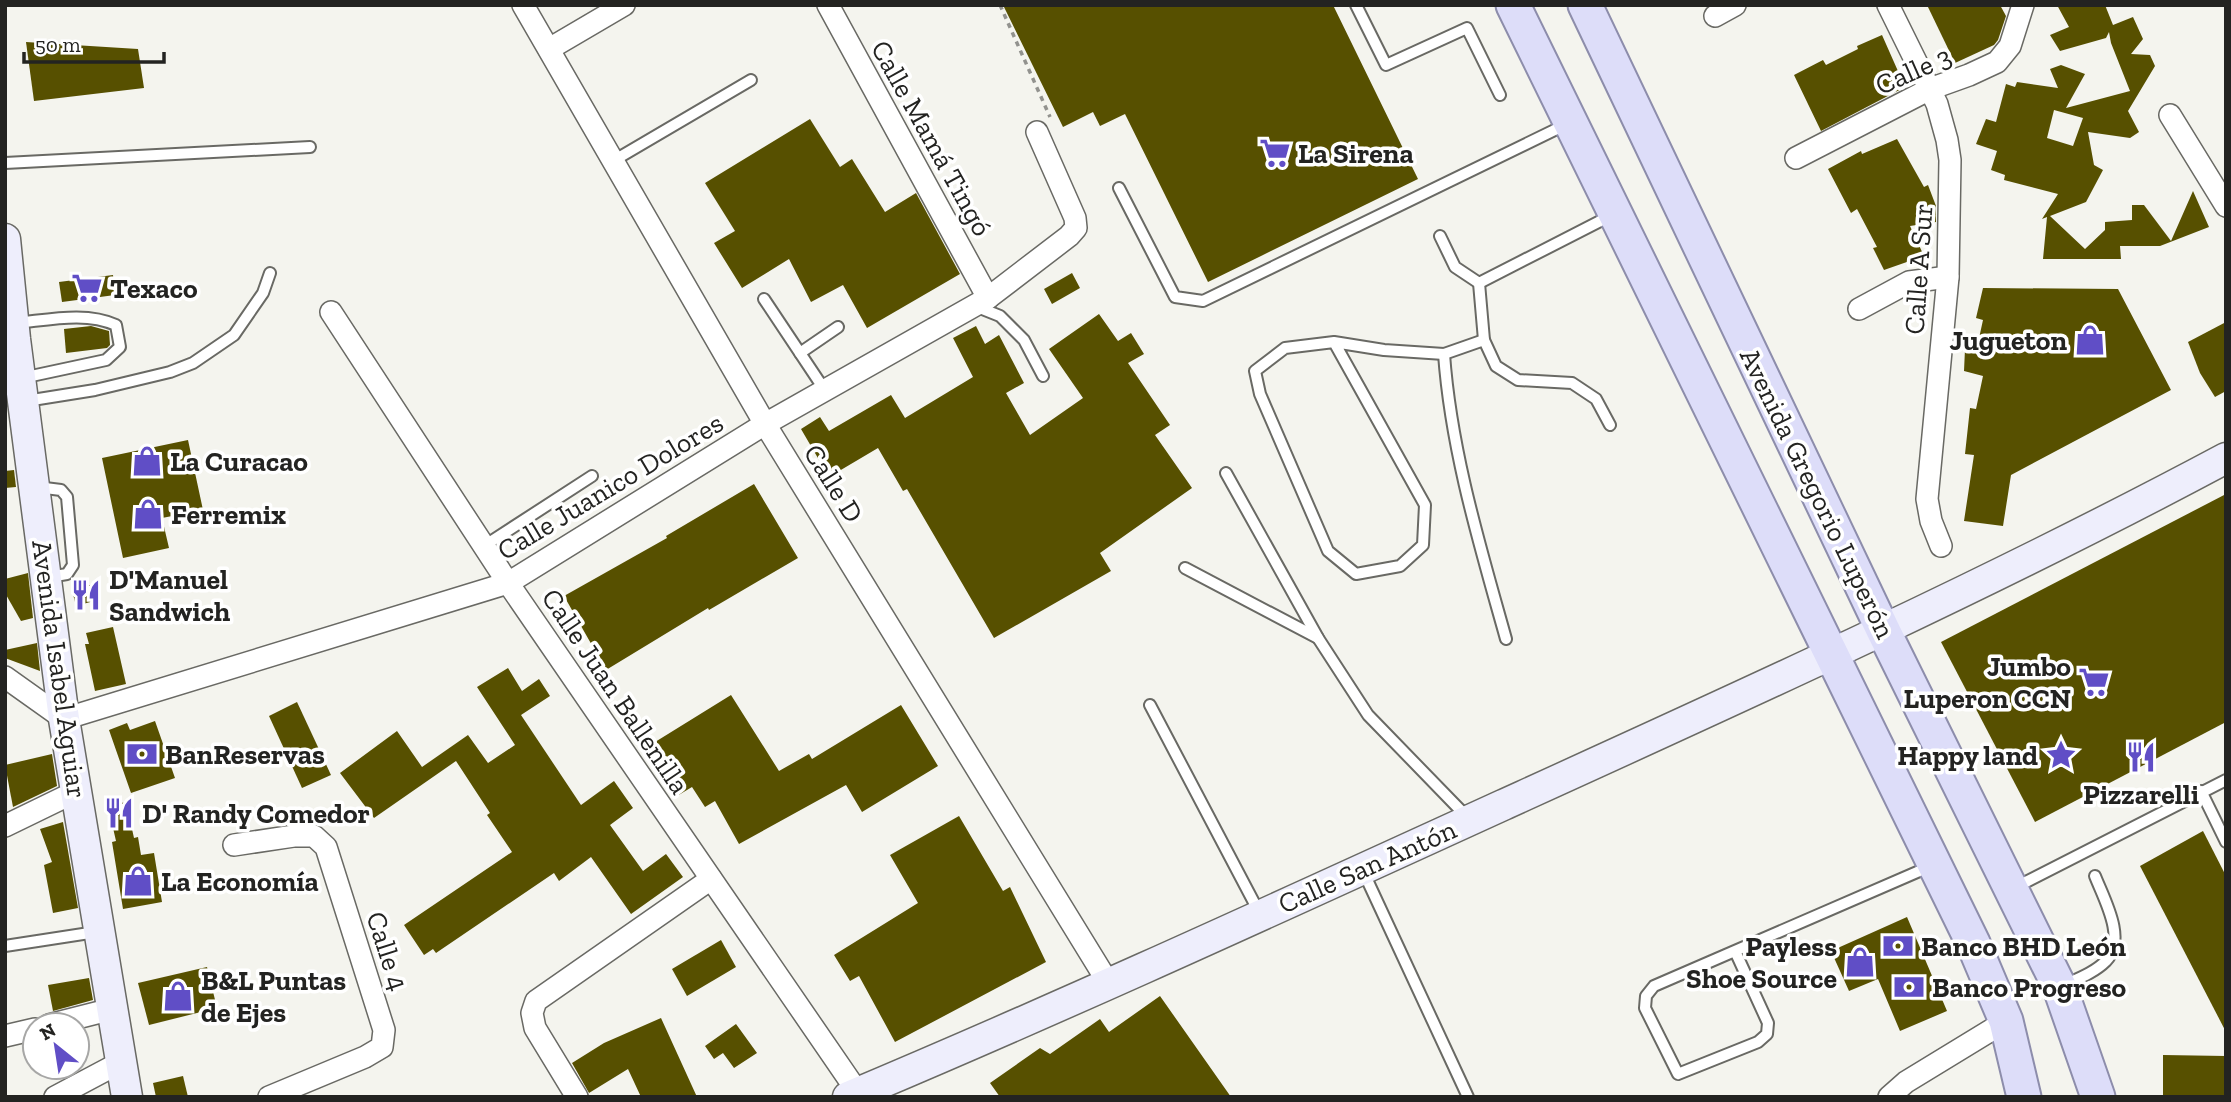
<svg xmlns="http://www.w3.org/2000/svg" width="2231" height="1102" font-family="'Zilla Slab',serif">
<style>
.building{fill:#575000;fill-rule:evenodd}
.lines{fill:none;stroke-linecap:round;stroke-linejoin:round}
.lane-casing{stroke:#696964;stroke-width:14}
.street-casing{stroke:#696964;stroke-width:24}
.secondary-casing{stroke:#696964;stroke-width:33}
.primary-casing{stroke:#8d8dab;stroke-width:37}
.path{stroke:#92928e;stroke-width:3.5;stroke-dasharray:5 5;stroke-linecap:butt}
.lane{stroke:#fff;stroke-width:10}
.street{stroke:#fff;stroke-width:21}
.secondary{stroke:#eeeefc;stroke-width:30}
.primary{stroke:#ddddf9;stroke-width:33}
.labels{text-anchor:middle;stroke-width:7;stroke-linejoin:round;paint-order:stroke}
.street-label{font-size:28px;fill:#232321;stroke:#fff}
.poi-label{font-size:28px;font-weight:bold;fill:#232321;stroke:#fff;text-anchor:start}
</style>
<rect width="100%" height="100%" fill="#f4f4ee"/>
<!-- building -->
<g class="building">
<path d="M1003,5H1333L1418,179L1208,282L1125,114L1100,126L1093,112L1063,127Z"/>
<path d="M1927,5H2000L2006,16L1998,40L1994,45L1955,63Z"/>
<path d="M2057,5H2105L2113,25L2133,17L2143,39L2131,54L2150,55L2155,66L2128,111L2139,132L2130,138L2088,132L2094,165L2103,170L2086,202L2050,216L2085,249L2105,230V222L2132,220V205H2144L2171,241L2193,191L2209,227L2160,246H2120L2121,259H2043L2047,217L2042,219L2058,194L2004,180L2005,175L1991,170L1997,151L1976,144L1986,119L1996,122L2006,84L2015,87L2017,82L2058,88L2050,69L2061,65L2085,74L2066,108L2130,91L2111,43L2109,32L2106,38L2060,51L2050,35L2069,27ZM2054,110L2083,118L2073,146L2047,138Z"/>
<path d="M1882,35L1905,87L1821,131L1794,75L1823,60L1826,65L1858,49L1857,46Z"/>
<path d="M26,42L138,49L144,88L34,101Z"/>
<path d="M810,119L840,167L852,159L885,212L916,193L960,274L867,328L843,285L811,302L789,259L742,288L714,243L735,231L705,183Z"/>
<path d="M1897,139L1924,187L1928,185L1936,206V222L1910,226L1924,256L1884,270L1873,248L1877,247L1857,209L1851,213L1828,169L1861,151L1862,154Z"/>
<path d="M1072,273L1080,288L1052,304L1044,289Z"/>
<path d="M113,275L115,295L62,302L59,282Z"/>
<path d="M1983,288L2118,289L2171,390L2011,475L2003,526L1964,521L1974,455L1965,454L1970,408L1976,409L1983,376L1964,371L1965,349L1976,352L1983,320L1976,318Z"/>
<path d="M1099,314L1118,341L1131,333L1144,354L1128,363L1170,425L1155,435L1192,488L1100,553L1111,571L994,638L907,489L903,491L878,448L829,477L801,429L820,417L829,431L891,395L905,418L973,377L953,338L976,326L985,344L999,335L1024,383L1006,393L1030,435L1083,398L1049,349Z"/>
<path d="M2226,322V391L2215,397L2200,373L2188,342Z"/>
<path d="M91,326L109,331L110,345L107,348L66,353L64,329Z"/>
<path d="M188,440L203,510L162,518L169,548L123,558L102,458Z"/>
<path d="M14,470L16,487L5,488V471Z"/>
<path d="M754,484L798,558L709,610L708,608L606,670L564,596L667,538L666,536Z"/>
<path d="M2226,494V722L2035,822L1941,642Z"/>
<path d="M28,573L33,618L21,621L5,593V579Z"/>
<path d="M97,583L101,599L76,606L72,590Z"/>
<path d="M113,627L126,684L95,691L85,644H89L86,633Z"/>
<path d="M37,643L40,671L5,658V650Z"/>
<path d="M508,668L522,691L539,679L550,696L521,715L581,805L614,781L633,808L610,825L643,871L666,854L683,877L631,914L591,857L559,881L554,873L436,953L433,949L424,955L404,925L512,852L487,815L490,813L456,761L374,818L340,773L397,731L422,767L468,735L488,763L515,745L477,687Z"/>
<path d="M731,695L779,771L809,754L812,759L901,705L938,766L862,812L846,785L739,844L715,801L705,807L692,787L677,796L647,747Z"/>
<path d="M297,702L331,775L302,788L269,716Z"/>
<path d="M155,721L175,778L131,793L109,730L127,723L130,730Z"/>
<path d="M52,754L57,786L13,807L5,765Z"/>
<path d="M126,802L134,838L138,837L141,855L154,853L162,902L123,909L112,842L116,841L108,806Z"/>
<path d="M959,816L1003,891L1010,887L1046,962L895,1042L859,976L850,981L834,955L918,903L890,855Z"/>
<path d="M63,822L78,908L53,913L44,865L52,862L40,829Z"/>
<path d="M2203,831L2226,876V1032L2140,866Z"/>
<path d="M1907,917L1947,1011L1900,1031L1878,979L1849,991L1831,951Z"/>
<path d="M721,940L736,967L687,996L672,969Z"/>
<path d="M207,967L217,1008L149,1025L138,983Z"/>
<path d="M89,978L93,1000L53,1011L48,985Z"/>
<path d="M1160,996L1231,1097H1000L990,1083L1040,1048L1050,1054L1100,1019L1109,1032Z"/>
<path d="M661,1018L697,1097H641L628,1069L589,1093L572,1063L604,1043Z"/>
<path d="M736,1024L757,1053L734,1068L723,1053L714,1059L705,1046Z"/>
<path d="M2163,1055L2226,1056V1097H2163Z"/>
<path d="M183,1076L188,1097H156L153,1083Z"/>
</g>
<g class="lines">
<!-- lane casing -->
<g class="lane-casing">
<g id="lane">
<path d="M1356,5L1386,65L1467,28L1500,95"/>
<path d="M613,161L751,80"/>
<path d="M5,163L310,147"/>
<path d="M1119,188L1175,297L1203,301L1567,124"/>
<path d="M1440,236L1455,267L1479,283L1612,215"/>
<path d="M1479,283L1484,340L1496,366L1518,380L1572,383L1596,399L1610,425"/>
<path d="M764,299L824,389"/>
<path d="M975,306L1000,316L1024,340L1043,376"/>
<path d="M16,323C48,320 86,311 116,325L120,347L106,360L22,378"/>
<path d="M1484,340L1444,354C1451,451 1480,546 1506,639"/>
<path d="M1334,342L1425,505L1423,545L1400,566L1356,574L1328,551L1260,394L1255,371L1285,348L1334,342L1384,350L1444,354"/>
<path d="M800,353L838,327"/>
<path d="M26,401L95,390L170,372L193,363L234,335L263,293L270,273"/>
<path d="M1226,473L1318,638L1368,715L1468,818"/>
<path d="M37,487L61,490L67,497L73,565L67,574L49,577"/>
<path d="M484,546L592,476"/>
<path d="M1185,568L1318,638"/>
<path d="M1150,705L1259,912"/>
<path d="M2201,791L2226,842"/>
<path d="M1363,871L1468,1097"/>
<path d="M2014,888L2226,780"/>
<path d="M5,946L96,932"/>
<path d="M1735,951L1768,1023L1767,1034L1758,1042L1678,1074L1645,1008L1646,996L1654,986L1931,866"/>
<path d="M2062,986C2077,979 2094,973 2106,961C2127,939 2104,899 2095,876"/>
</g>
</g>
<!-- street casing -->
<g class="street-casing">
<g id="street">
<path d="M523,5L765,424L1109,984"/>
<path d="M828,5L988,298"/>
<path d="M1888,5L1937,104L1947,140L1950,160L1948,277L1927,499L1931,521L1941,546"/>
<path d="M1715,16L1735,5"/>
<path d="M549,49L624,5"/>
<path d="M2170,115L2226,206"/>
<path d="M1796,158L1930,89L1969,75L1997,62L2010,46L2023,5"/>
<path d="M1859,309L1909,282L1948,277"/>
<path d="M331,312L508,583L861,1097"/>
<path d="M5,677L64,719L508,583L765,424L988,298L1069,236L1076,228L1075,218L1037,132"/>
<path d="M5,826L77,791"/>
<path d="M234,845L294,836H314L326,847L384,1030L382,1047L365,1057L269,1097"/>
<path d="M49,1025L112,1009"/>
<path d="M5,1036L35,1029"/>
<path d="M55,1097L121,1062"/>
<path d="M577,1097L535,1028L532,1013L536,1001L711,879"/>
<path d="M1889,1097L1906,1082L2006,1021"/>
</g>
</g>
<!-- secondary casing -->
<g class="secondary-casing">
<g id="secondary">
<path d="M5,239L15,339L64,719L127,1097"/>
<path d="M848,1097C1069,1004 1286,904 1503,805C1747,694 1990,584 2226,458"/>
</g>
</g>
<!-- primary casing -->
<g class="primary-casing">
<g id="primary">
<path d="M1513,5L1973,943L2006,1021L2024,1097"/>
<path d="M1585,5L1883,630L2060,988L2098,1097"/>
</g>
</g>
<!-- path -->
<path class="path" d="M1000,5L1050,117"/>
<!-- lane -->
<use href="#lane" class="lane"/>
<!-- street -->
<use href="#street" class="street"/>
<!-- secondary -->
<use href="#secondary" class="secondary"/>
<!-- primary -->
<use href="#primary" class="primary"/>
</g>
<!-- icons -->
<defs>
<g id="supermarket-bare" transform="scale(2.415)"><path d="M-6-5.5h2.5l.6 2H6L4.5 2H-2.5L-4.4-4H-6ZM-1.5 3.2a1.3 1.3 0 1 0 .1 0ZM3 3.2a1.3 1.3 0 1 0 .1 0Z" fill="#604ec6" stroke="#fff" stroke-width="2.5" paint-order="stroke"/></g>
<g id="shop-bare" transform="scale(2.415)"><path d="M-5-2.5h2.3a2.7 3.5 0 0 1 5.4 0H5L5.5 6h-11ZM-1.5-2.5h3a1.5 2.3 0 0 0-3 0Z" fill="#604ec6" stroke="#fff" stroke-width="2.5" paint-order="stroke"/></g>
<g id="restaurant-bare" transform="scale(2.415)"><path d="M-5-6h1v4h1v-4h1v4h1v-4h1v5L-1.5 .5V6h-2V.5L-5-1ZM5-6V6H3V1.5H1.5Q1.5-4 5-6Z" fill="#604ec6" stroke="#fff" stroke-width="2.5" paint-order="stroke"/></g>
<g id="bank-bare" transform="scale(2.415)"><path d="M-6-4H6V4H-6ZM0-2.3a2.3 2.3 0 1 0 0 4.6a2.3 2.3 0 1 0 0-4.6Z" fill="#604ec6" stroke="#fff" stroke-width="2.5" paint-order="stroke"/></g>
<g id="sight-bare" transform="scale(2.415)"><path d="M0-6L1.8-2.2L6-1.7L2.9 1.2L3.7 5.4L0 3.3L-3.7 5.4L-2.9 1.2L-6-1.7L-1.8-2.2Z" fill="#604ec6" stroke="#fff" stroke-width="2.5" paint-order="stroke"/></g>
</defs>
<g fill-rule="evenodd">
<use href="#supermarket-bare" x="1275" y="153"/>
<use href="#supermarket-bare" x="87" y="288"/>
<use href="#shop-bare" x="2090" y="340"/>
<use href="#shop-bare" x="147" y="461"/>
<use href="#shop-bare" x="148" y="514"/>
<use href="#restaurant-bare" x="86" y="595"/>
<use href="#supermarket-bare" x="2094" y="682"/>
<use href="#bank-bare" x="142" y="754"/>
<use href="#sight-bare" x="2061" y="755"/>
<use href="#restaurant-bare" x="2141" y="757"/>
<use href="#restaurant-bare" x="119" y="813"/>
<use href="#shop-bare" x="138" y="881"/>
<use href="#bank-bare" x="1898" y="946"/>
<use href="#shop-bare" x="1860" y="962"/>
<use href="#bank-bare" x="1909" y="987"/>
<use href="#shop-bare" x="178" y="996"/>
</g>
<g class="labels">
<!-- street labels -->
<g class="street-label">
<text transform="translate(1913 70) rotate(-24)" y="10">Calle 3</text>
<text transform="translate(932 138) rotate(61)" y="10">Calle Mamá Tingó</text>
<text transform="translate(1918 269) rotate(-86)" y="10">Calle A Sur</text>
<text transform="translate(834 483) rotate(58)" y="10">Calle D</text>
<text transform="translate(610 486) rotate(-31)" y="10">Calle Juanico Dolores</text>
<text transform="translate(1818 493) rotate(64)" y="10">Avenida Gregorio Luperón</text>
<text transform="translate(60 669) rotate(82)" y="10">Avenida Isabel Aguiar</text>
<text transform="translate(616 691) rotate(56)" y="10">Calle Juan Ballenilla</text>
<text transform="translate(1367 866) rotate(-24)" y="10">Calle San Antón</text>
<text transform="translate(388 951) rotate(72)" y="10">Calle 4</text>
</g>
<!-- poi labels -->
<g class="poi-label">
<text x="1298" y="163">La Sirena</text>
<text x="110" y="298">Texaco</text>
<text x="2067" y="350" text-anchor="end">Jugueton</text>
<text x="170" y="471">La Curacao</text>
<text x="171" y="524">Ferremix</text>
<text x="109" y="589">D'Manuel<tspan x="109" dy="32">Sandwich</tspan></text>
<text x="2071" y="676" text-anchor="end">Jumbo<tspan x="2071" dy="32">Luperon CCN</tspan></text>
<text x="165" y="764">BanReservas</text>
<text x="2038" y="765" text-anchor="end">Happy land</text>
<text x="2141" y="804" text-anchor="middle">Pizzarelli</text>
<text x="142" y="823">D' Randy Comedor</text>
<text x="161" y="891">La Economía</text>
<text x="1837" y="956" text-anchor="end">Payless<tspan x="1837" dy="32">Shoe Source</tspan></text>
<text x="1921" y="956">Banco BHD León</text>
<text x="201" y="990">B&amp;L Puntas<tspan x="201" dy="32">de Ejes</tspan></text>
<text x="1932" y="997">Banco Progreso</text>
</g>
</g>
<!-- border -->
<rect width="2231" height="1102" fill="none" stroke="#232321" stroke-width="14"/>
<!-- north arrow -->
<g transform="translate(56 1046) rotate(330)"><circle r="33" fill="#ffffff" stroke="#a7a7a6" stroke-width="2"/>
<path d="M0-5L12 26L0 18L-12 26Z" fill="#604ec6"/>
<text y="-10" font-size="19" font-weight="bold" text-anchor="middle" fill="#232321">N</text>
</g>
<!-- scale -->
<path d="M24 52v10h140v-10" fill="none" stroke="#232321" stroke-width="3.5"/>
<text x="35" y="52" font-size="21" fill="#232321" stroke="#ffffff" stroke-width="5" paint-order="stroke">50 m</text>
</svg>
